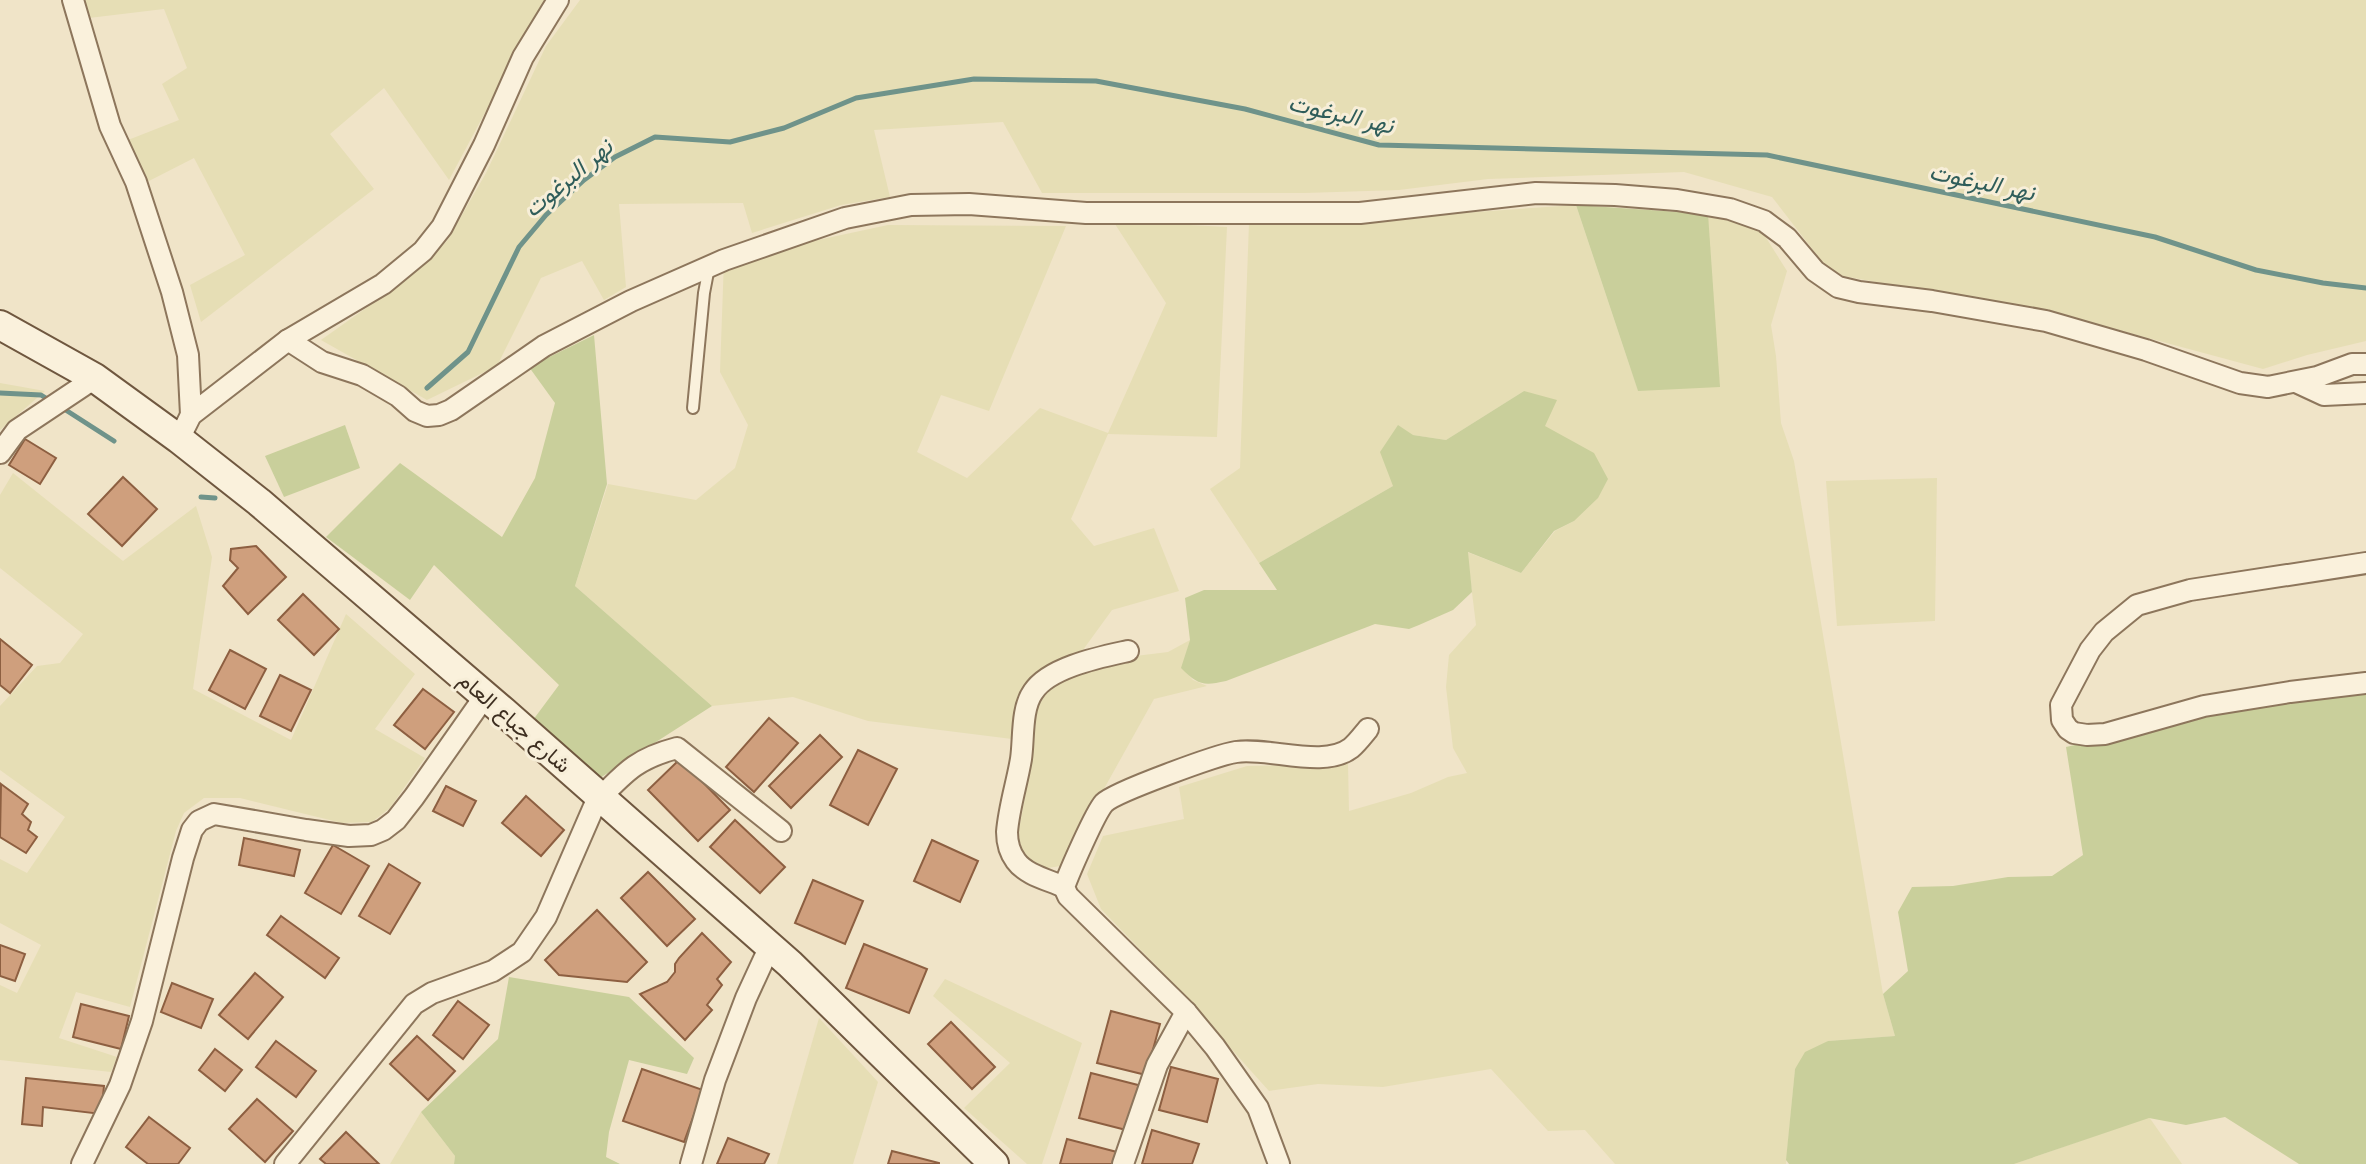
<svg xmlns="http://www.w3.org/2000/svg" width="2366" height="1164" font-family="'Libre Baskerville',Vazirmatn,serif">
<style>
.farmland{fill:#e6deb5}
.green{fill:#c9cf9b}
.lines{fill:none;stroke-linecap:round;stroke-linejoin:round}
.stream{stroke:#6f938a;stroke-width:5}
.building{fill:#cf9f7d;stroke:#8d5f41;stroke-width:2}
.service-casing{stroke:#8d765c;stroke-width:14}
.minor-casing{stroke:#8d765c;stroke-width:24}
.secondary-casing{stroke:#6f573f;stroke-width:32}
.service{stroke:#faf1dc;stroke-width:10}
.minor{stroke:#faf1dc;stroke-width:20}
.secondary{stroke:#faf1dc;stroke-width:28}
.labels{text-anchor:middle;stroke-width:6;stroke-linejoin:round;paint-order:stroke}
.street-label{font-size:22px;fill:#3d2e20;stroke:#f7eed8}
.water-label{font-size:24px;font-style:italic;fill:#2f5d5a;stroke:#f7eed8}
</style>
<rect width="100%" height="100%" fill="#f0e4c8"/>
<!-- farmland -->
<g class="farmland">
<path d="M85,0H545L449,180L384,88L330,134L374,189L201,322L190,285L245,255L194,158L147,182L128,140L179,120L162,84L187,68L164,9L89,18Z"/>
<path d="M580,0H2366V341L2307,355L2263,369L2074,318L1843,276L1826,267L1772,197L1684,172L1488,179L1399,190L1305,193H1042L1003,122L874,130L890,197L841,205L752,233L743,203L619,204L626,287L604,300L582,261L541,278L497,366L427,400L321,340L407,279L447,241L486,173L546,46Z"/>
<path d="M1576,205L1638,391L1708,214L1748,222L1765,236L1787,271L1771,325L1776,356L1781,423L1794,461L1883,994L1895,1036L1828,1041L1795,1069L1786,1164H1615L1585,1130L1548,1131L1491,1069L1383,1087L1318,1084L1269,1091L1164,974L1101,909L1087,874L1103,836L1184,819L1179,787L1247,766L1348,764L1349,811L1411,793L1448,777L1467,773L1453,748L1446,687L1449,655L1476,625L1467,552L1521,573L1555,531L1574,521L1566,439L1544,426L1524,391L1446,440L1413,435L1393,486L1259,563L1210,489L1240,468L1249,223L1375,219Z"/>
<path d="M1113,221L1227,227L1217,437L1108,434L1071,519L1094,546L1154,528L1179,591L1112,610L1080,654L1030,681L1012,739L868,721L793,697L712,706L575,586L608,484L696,500L735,468L748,425L720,372L724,260L888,225L1066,226L989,411L941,395L917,452L967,478L1040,408L1108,433L1166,303Z"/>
<path d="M0,383L45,391L0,430Z"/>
<path d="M13,473L123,561L196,506L212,557L193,689L291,740L346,614L415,674L375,729L425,758L390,808L372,822L342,823L240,798H204L184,813L176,831L130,1007L76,992L59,1038L117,1057L111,1072L0,1060V985L17,993L41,945L0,923V859L27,873L65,817L0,770V706L37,666L60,663L83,634L0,568V495Z"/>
<path d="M1937,478L1935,621L1837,626L1826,481Z"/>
<path d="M1190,640L1182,668L1193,680L1207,686L1154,699L1061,866L1047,868L1024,857L1018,835L1033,754L1037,708L1052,685L1111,659L1168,652Z"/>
<path d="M945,979L1082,1043L1042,1164H1027L964,1108L1010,1063L933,996Z"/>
<path d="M819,1018L878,1082L853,1164H777Z"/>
<path d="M421,1112L455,1156L454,1164H390Z"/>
<path d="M2149,1117L2182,1164H2014Z"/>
</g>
<!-- green -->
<g class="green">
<path d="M1576,205L1708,214L1720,387L1638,391Z"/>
<path d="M594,335L607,484L575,586L712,706L600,778L533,720L559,685L434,565L410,600L326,537L400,463L502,537L535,478L555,403L529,367Z"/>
<path d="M1524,391L1557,400L1545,426L1594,453L1608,479L1598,498L1574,521L1554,531L1521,573L1468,552L1472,592L1453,610L1419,625L1409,629L1375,624L1226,681C1203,686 1198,685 1181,668L1190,640L1185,598L1204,590H1277L1259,563L1393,486L1380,452L1398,425L1413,435L1446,440Z"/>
<path d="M345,425L360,468L284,497L265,456Z"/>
<path d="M2366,694V1164H2299L2225,1117L2186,1125L2149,1118L2014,1164H1789L1786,1160L1795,1069L1805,1052L1828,1041L1895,1036L1883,994L1908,971L1898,912L1912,887L1953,886L2008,877L2052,876L2083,855L2066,747C2166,724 2264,702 2366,694Z"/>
<path d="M509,977L629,997L694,1058L687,1074L629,1060L609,1132L606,1157L620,1164H454L455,1156L421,1112L498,1039Z"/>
</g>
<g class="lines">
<!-- stream -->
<g class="stream">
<path d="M427,388L468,352L519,247L546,215L584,180L615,157L655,137L730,142L784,128L856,98L974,79L1096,81L1245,109L1379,145L1767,155L2155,237L2256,270L2323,283L2366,288"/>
<path d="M0,393L41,395L49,400"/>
<path d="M61,407L114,441"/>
<path d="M201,497L215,498"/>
</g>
</g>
<!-- building -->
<g class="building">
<path d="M25,439L56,458L40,484L9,465Z"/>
<path d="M123,477L157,509L122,546L88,514Z"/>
<path d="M256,546L286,577L248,614L223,586L238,568L230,560L231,549Z"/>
<path d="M303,594L339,629L314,655L278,620Z"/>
<path d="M0,639L32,665L10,693L0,685Z"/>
<path d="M230,650L266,669L245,709L209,690Z"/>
<path d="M280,675L311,690L291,731L260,716Z"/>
<path d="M423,689L454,712L425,749L394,725Z"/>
<path d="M769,718L798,743L754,792L726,767Z"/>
<path d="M820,735L842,757L791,808L769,786Z"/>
<path d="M858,750L897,769L868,825L830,805Z"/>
<path d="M680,759L730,810L698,841L648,790Z"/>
<path d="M1,784L28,804L22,814L31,822L28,830L37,837L26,853L0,837Z"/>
<path d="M446,786L476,801L463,826L433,811Z"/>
<path d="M526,796L564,830L541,856L502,823Z"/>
<path d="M735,820L785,867L760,893L710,847Z"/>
<path d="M244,838L300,850L294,876L239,865Z"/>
<path d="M932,840L978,861L960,902L914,881Z"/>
<path d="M333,845L369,866L341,914L305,893Z"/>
<path d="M389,864L420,883L390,934L359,916Z"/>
<path d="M648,872L695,919L667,946L621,898Z"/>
<path d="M813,880L863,901L845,944L795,923Z"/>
<path d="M597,910L647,962L627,982L559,975L545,960Z"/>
<path d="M281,916L339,958L325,978L267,935Z"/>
<path d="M702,933L731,962L717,979L722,985L707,1005L712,1010L685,1040L640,994L667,982L675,972V964L679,958Z"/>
<path d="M864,944L927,969L909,1013L846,988Z"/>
<path d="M0,945L25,954L15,981L0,976Z"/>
<path d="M255,973L283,997L248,1039L219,1015Z"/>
<path d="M172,983L213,999L201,1028L161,1012Z"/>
<path d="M458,1001L489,1025L463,1059L433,1035Z"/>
<path d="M81,1004L129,1016L121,1049L73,1037Z"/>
<path d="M1111,1011L1160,1024L1146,1075L1097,1063Z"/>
<path d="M951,1022L995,1067L972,1089L928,1044Z"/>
<path d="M417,1036L455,1071L428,1100L390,1064Z"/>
<path d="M276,1041L316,1071L296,1097L256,1067Z"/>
<path d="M215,1049L242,1070L225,1091L199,1070Z"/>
<path d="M1171,1067L1218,1079L1207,1122L1159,1110Z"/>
<path d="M642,1069L703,1090L684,1142L623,1121Z"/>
<path d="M1091,1073L1142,1086L1130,1131L1079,1118Z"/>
<path d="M26,1078L104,1086L101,1114L43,1107L42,1126L22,1124Z"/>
<path d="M257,1099L293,1131L265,1162L229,1129Z"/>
<path d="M149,1117L190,1148L178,1164H148L126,1147Z"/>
<path d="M1152,1130L1199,1144L1192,1164H1142Z"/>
<path d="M346,1132L379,1164H326L320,1159Z"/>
<path d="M728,1138L769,1154L764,1164H717Z"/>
<path d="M1067,1139L1117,1152L1114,1164H1060Z"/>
<path d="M892,1151L939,1163V1164H888Z"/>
</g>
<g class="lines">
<!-- service casing -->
<g class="service-casing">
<path id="service" d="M693,408L704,293L709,267"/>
</g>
<!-- minor casing -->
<g class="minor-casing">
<g id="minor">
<path d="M73,0L110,126L136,182L172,292L188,355L191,415"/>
<path d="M288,340L322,362L362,375L398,396L415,411L427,416L439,415L451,410L544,346L631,301L724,260L845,218L911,205L969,204L1086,213H1360L1536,193L1615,195L1677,200L1730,209L1764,221L1787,238L1815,271L1838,287L1859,292L1932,301L2046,321L2146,350L2240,383L2268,387L2317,377L2352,364H2366"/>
<path d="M2296,382L2324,395L2366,393"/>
<path d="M179,439L191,415L288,340L383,284L423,251L442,227L484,145L523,57L558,0"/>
<path d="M0,453L17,430L95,378"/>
<path d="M2366,563L2190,590L2137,605L2104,632L2090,650L2061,705L2062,720L2068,729L2074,733L2087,735L2105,734L2204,706L2290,692L2366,683"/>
<path d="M601,797C627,770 639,758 677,748L781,831"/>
<path d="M1064,887C1049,880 1026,875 1016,861C1010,853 1007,842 1007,832C1009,807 1017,783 1021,759C1024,739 1021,709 1033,692C1049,667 1101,657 1128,651"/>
<path d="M82,1164L120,1085L142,1021L183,858L192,830L199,821L214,814L306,830L349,836L371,835L383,830L396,820L414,797L485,696"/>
<path d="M285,1164L414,1004L432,993L493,971L522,952L546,917L599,795"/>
<path d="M691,1164L715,1080L746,998L770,946"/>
<path d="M1123,1164L1157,1065L1186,1012"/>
<path d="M1279,1164L1258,1108L1215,1047L1186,1012L1068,896L1064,887C1069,873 1095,813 1104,803C1115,792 1217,755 1236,752C1269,747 1324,769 1351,748C1357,743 1363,735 1368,729"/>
</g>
</g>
<!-- secondary casing -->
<g class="secondary-casing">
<path id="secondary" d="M0,325L95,378L179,439L259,502L504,712L790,964L994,1164"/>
</g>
<!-- service -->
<use href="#service" class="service"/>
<!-- minor -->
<use href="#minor" class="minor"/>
<!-- secondary -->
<use href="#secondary" class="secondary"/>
</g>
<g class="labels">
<!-- street labels -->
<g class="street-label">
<text transform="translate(515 722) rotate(41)" y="8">شارع جباع العام</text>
</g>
<!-- water labels -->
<g class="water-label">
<text transform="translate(1341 114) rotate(13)" y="8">نهر البرغوت</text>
<text transform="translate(568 178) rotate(-40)" y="8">نهر البرغوت</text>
<text transform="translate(1982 182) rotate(12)" y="8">نهر البرغوت</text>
</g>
</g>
</svg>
